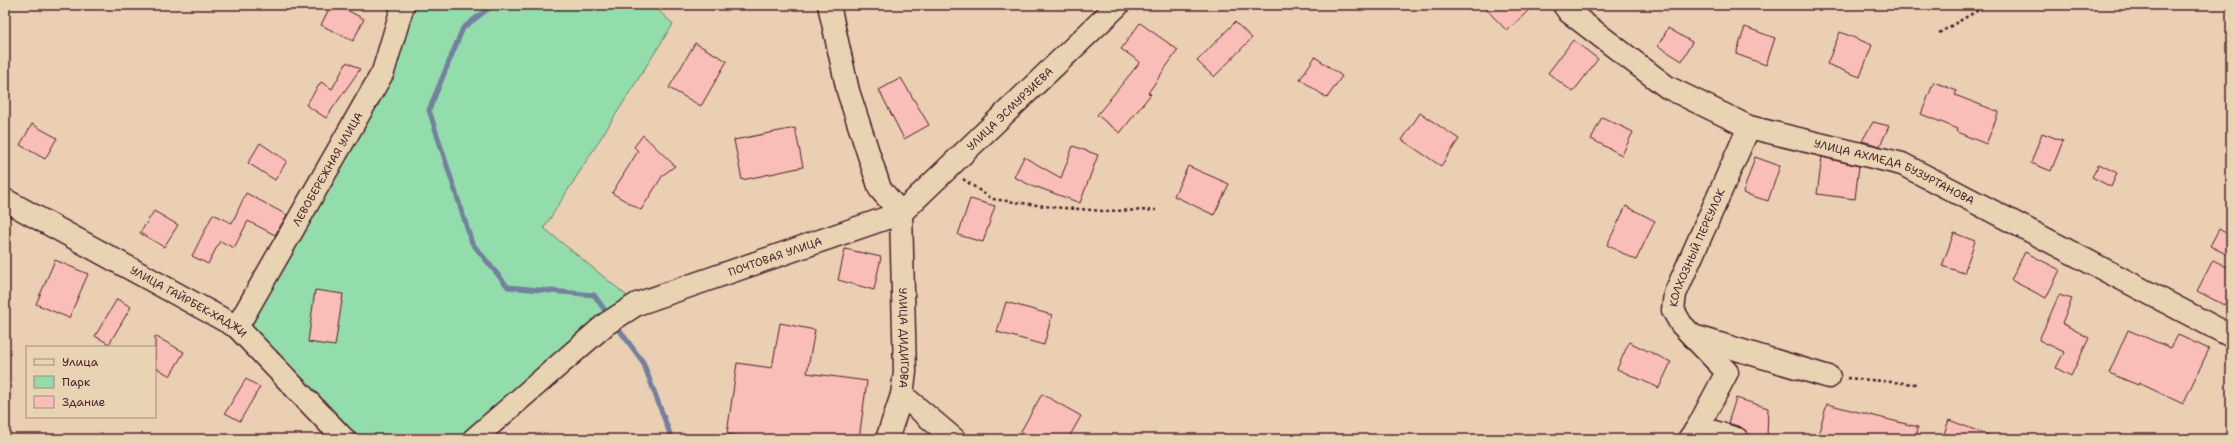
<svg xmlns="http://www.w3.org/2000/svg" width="2236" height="444" font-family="'Shantell Sans',sans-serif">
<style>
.green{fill:#93dcac;stroke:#6e7e6c}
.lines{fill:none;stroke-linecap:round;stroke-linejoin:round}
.stream{stroke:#73819e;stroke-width:5}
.building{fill:#f9beb7;stroke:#4a1f2b}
.minor-casing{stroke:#4a1f2b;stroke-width:25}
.path{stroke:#4a1f2b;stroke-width:2.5;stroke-dasharray:3 3;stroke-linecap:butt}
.minor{stroke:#e8d3b2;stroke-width:22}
.labels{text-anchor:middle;stroke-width:4;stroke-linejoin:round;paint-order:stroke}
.street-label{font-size:11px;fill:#4a1f2b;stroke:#e8d3b2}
</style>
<rect width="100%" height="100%" fill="#ebcfb3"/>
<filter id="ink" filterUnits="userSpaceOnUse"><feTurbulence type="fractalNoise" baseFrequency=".025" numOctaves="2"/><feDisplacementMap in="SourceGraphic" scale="8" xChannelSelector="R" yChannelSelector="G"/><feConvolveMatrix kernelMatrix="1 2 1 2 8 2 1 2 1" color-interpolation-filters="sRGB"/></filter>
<g filter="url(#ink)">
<!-- green -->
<path class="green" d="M403,5H653L673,24L544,228L637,304L474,439H344L237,327L383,72Z"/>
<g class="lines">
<!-- stream -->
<g class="stream">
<path d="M493,5L463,28L429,110L472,243L508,287L594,295L609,316"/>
<path d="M615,324L643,362L672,439"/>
</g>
</g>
<!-- building -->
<g class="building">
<path d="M331,5H337L364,19L353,41L321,25Z"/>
<path d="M1482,5H1534L1507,31Z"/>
<path d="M1235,22L1252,38L1214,77L1197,61Z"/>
<path d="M1140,23L1178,50L1148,93L1151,94L1120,133L1097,115L1140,62L1121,49Z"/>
<path d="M1745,27L1775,38L1766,65L1736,54Z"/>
<path d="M1668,28L1692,42L1682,61L1658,46Z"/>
<path d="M1840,32L1872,45L1860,77L1827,64Z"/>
<path d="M1573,40L1598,59L1573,92L1548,73Z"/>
<path d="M695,43L727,61L701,106L669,88Z"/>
<path d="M1315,57L1342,76L1327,98L1300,79Z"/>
<path d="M347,62L360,69L326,118L306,105L321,82L332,89Z"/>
<path d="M901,78L929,125L904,139L879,90Z"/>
<path d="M1934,82L1957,91L1955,95L1999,112L1986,144L1957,132L1958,129L1921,114Z"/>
<path d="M1420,113L1459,139L1441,166L1402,140Z"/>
<path d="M1602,117L1633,132L1622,155L1591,139Z"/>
<path d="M1873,122L1889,126L1880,146L1862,141Z"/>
<path d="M32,124L57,138L45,159L20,145Z"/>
<path d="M795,128L803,167L742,180L734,140Z"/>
<path d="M2042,133L2063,141L2051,171L2031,163Z"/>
<path d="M643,135L675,166L663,175L641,210L612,193L638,151L634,147Z"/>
<path d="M260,143L287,161L275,180L248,163Z"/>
<path d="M1073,146L1098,155L1080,203L1037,187L1036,188L1014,177L1024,157L1061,178Z"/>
<path d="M1755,157L1780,166L1768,201L1743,193Z"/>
<path d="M1822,157L1859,166L1855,199L1817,194Z"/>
<path d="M2099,164L2117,173L2111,187L2092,177Z"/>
<path d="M1188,166L1229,184L1214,215L1174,196Z"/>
<path d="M246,193L287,215L275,235L248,221L234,248L220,241L208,264L192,256L213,214L232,223Z"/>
<path d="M970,199L995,206L983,242L958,235Z"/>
<path d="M1626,206L1655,221L1636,260L1607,245Z"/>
<path d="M154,211L178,225L164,247L140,233Z"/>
<path d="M2219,229L2231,236V248L2228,255L2210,246Z"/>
<path d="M1954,233L1975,241L1964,273L1942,266Z"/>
<path d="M845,249L881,257L874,290L838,280Z"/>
<path d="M2025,252L2060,270L2046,298L2011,280Z"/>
<path d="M55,260L88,274L69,318L36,304Z"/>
<path d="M2213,260L2231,269V292L2224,305L2197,291Z"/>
<path d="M315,290L343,294L335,346L308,342Z"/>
<path d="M2059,295L2072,299L2062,323L2089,338L2071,376L2056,368L2064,352L2039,340Z"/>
<path d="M117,299L131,307L109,344L95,336Z"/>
<path d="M1006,302L1052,315L1044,345L997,332Z"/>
<path d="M780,323L815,330L807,373L867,381L859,439H761L727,434L737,363L772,368Z"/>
<path d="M2128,330L2171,348L2178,335L2209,349L2183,404L2139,383L2138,385L2109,373Z"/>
<path d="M155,336L184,352L170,376L155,367Z"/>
<path d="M1629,342L1671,362L1659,388L1617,369Z"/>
<path d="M246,379L260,387L240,421L225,413Z"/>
<path d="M1042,394L1081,416L1068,439H1035L1021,431Z"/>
<path d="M1736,398L1768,408L1767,439L1748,434L1741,427L1728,423Z"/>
<path d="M1827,404L1918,427L1916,439H1832L1818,435Z"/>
<path d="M1949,420L1996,438V439H1942Z"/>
</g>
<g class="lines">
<!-- minor casing -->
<g class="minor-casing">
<g id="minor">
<path d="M829,5L848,91L880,189L901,213"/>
<path id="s1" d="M1564,5L1569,12L1667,87L1749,127L1902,164L2231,336"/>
<path id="s2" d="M5,200L237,327L344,439"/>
<path id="s3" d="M901,213L905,372L902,395L954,439"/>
<path id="s4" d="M237,327L383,72L403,5"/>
<path d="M1693,336L1829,377"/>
<path d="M1698,427L1737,439"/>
<path id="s5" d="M474,439L606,324L637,304L901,213L1118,5"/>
<path d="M887,439L902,395"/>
<path id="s6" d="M1689,439L1698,427L1727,372L1681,324L1673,310L1675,294L1749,127"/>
</g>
</g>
<!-- path -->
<g class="path">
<path d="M1939,33L1987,5"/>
<path d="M963,179L992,199L1052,207L1104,211L1156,210"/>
<path d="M1847,378L1916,384"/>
</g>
<!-- minor -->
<use href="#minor" class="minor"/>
</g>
</g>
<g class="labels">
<!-- street labels -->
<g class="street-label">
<text dy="4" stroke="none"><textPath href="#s5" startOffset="642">УЛИЦА ЭСМУРЗИЕВА</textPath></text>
<text dy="4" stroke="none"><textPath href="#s4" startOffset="182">ЛЕВОБЕРЕЖНАЯ УЛИЦА</textPath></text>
<text dy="4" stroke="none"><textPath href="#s1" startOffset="376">УЛИЦА АХМЕДА БУЗУРТАНОВА</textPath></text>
<text dy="4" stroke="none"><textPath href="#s6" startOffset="227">КОЛХОЗНЫЙ ПЕРЕУЛОК</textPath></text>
<text dy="4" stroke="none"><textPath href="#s5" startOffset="358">ПОЧТОВАЯ УЛИЦА</textPath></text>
<text dy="4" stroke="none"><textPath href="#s2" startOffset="210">УЛИЦА ГАЙРБЕК-ХАДЖИ</textPath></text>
<text dy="4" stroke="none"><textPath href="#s3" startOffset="125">УЛИЦА ДИДИГОВА</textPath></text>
</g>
</g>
<!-- margin -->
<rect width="2236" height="444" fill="none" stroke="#e8d3b2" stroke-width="20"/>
<rect x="10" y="10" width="2216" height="424" fill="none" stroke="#4a1f2b" stroke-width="1.5" filter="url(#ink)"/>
<!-- legend -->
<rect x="26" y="346" width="130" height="72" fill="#e8d3b2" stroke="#a98b7c"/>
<rect x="34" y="359" width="20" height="6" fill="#e8d3b2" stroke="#a98b7c"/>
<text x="62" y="366" font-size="12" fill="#4a1f2b">Улица</text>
<rect x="34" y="376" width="20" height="12" fill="#93dcac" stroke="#a98b7c"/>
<text x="62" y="386" font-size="12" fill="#4a1f2b">Парк</text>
<rect x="34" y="396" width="20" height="12" fill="#f9beb7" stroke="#a98b7c"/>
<text x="62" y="406" font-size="12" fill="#4a1f2b">Здание</text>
</svg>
